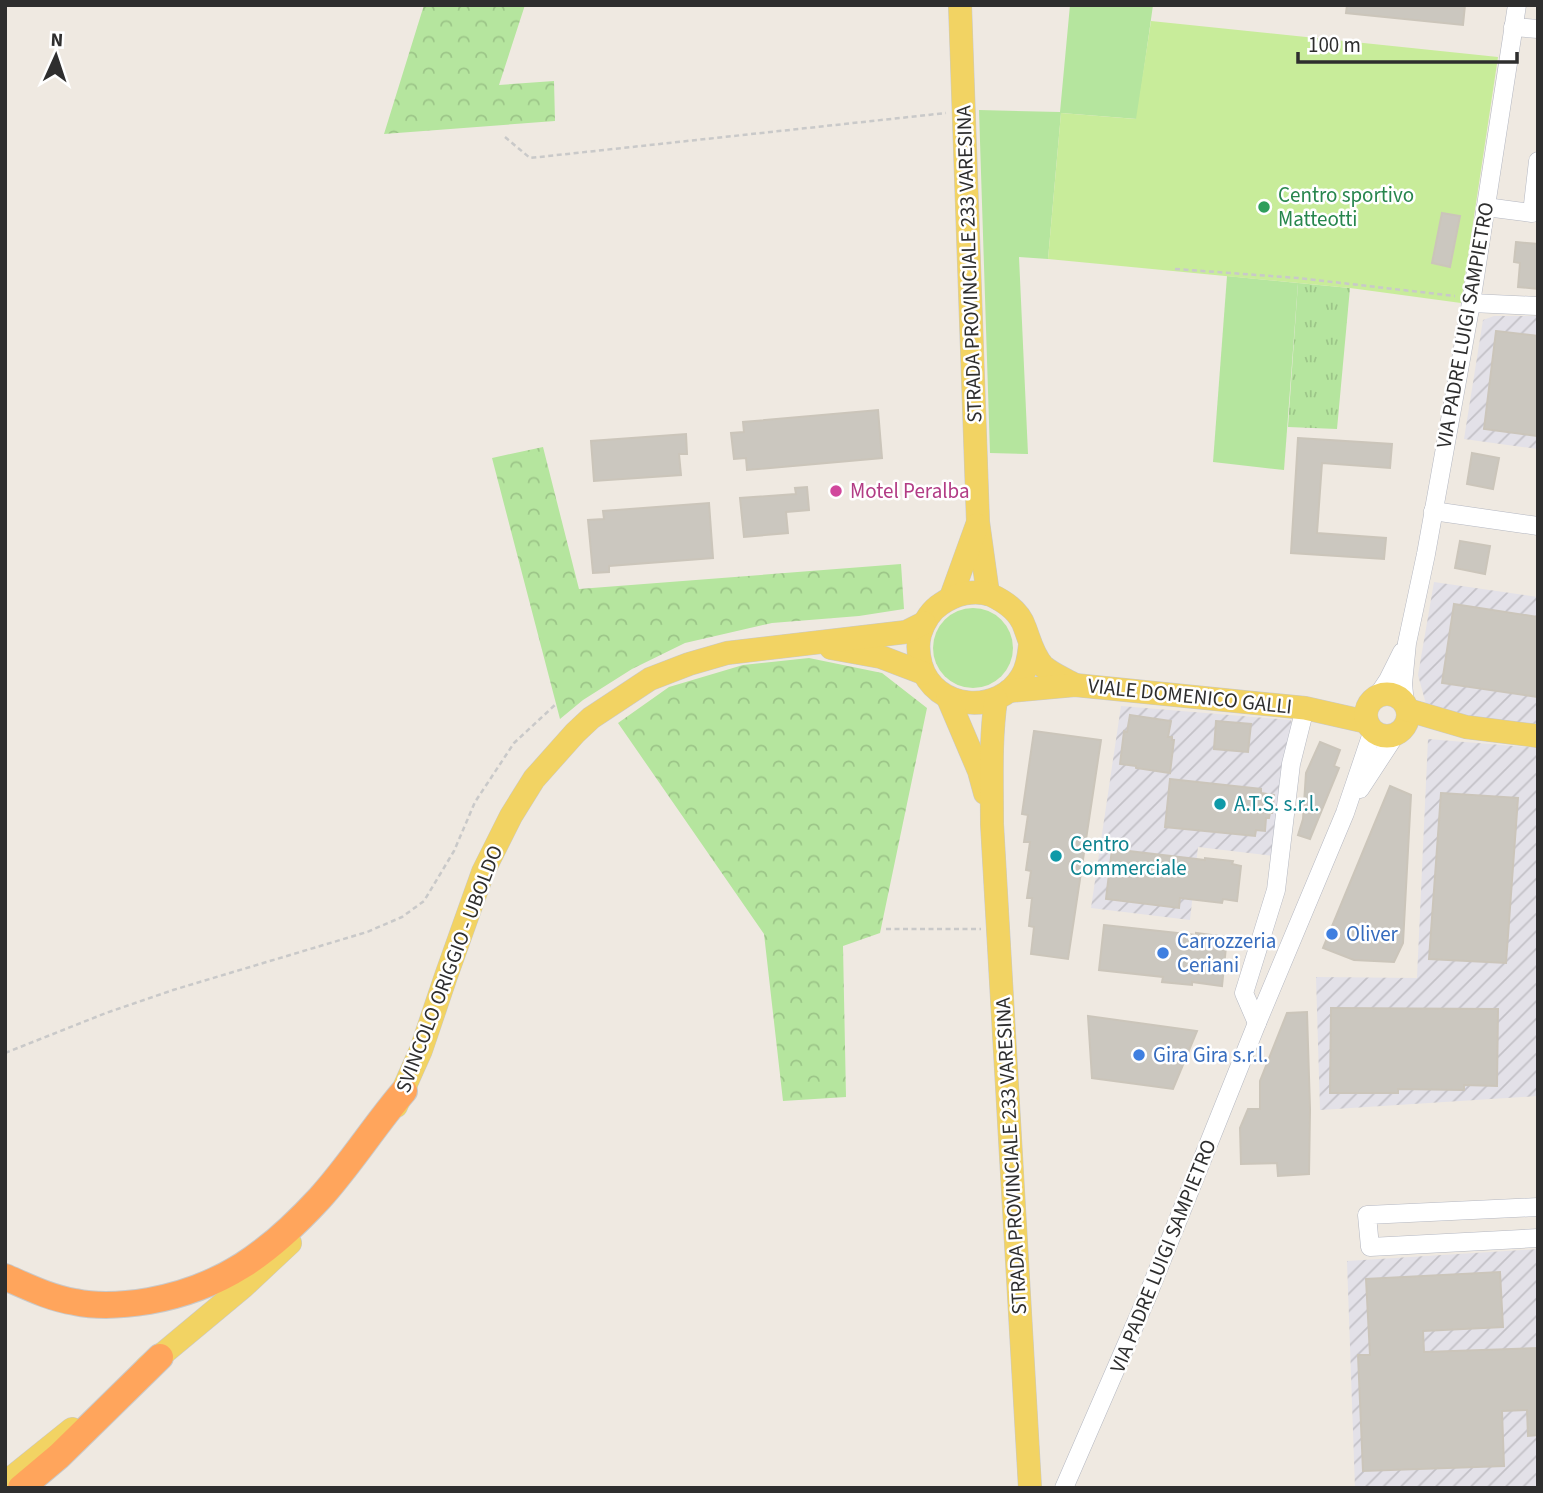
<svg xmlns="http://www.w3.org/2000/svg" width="1543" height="1493" font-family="'Source Sans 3',sans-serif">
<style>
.industrial{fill:url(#industrial-furrows)}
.grass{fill:#b5e59e}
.forest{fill:url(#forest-crowns)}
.park{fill:url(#park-tufts)}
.pitch{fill:#c8ec9a}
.building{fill:#cbc7bf;stroke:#cbc5ba;stroke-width:2}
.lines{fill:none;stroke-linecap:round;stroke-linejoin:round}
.minor-casing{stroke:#b4b7c1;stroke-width:19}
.major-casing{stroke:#c9c9c9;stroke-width:24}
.highway-casing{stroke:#c9c9c9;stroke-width:28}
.path{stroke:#c9c9c9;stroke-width:2.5;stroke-dasharray:5 3.5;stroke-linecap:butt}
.minor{stroke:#fff;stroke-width:18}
.major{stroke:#f2d363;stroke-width:23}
.highway{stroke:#ffa55c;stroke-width:26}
.leisure-dot{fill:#2e9e5b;stroke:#fff;stroke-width:2.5}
.hotel-dot{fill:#d1479c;stroke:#fff;stroke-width:2.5}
.culture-dot{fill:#0f9aa8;stroke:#fff;stroke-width:2.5}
.shop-dot{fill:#3f7fe0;stroke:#fff;stroke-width:2.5}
.labels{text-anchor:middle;stroke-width:5;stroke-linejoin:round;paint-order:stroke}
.leisure-label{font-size:21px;fill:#27864d;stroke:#fff;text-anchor:start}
.street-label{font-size:21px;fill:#2e2e2e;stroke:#fff}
.hotel-label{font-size:21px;fill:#b23c85;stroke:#fff;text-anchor:start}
.culture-label{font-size:21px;fill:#0d838f;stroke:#fff;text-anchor:start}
.shop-label{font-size:21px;fill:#366cbe;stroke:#fff;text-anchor:start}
</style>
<defs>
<pattern id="industrial-furrows" width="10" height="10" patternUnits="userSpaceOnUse" patternTransform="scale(1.75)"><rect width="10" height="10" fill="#e3e1e8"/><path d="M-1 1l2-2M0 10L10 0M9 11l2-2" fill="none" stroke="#c3c1c7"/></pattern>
<pattern id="forest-crowns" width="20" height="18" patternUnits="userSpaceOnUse" patternTransform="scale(1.75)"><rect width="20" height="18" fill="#b5e59e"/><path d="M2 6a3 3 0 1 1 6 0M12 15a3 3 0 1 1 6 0" fill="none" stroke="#9cc588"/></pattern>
<pattern id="park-tufts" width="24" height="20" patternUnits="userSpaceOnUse" patternTransform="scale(1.75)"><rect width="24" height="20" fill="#b5e59e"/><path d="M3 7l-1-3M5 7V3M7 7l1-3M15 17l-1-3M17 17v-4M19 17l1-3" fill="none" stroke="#9cc588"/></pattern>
</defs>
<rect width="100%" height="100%" fill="#efe9e1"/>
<!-- industrial -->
<g class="industrial">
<path d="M1494,316H1538V449L1464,439L1483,320Z"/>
<path d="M1434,582L1538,597V725L1441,715L1426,704L1418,675Z"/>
<path d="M1121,706L1291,720L1295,733L1275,856L1198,847L1190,920L1091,908Z"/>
<path d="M1428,739L1538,748V1096L1320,1110L1316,977L1417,978Z"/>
<path d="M1538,1249V1488H1355L1347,1261Z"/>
</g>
<!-- grass -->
<g class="grass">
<path d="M1070,5H1153L1137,119L1061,113L1048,259L1019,257L1028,454L990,453L979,110L1060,112Z"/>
<path d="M1227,276L1298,283L1284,470L1213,462Z"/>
<circle cx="973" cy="648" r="40"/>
</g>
<!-- forest -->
<g class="forest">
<path d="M424,5H525L499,85L554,81L555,121L384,134Z"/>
<path d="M543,447L579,589L901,564L904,609L859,616L772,623L685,643L632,669L583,700L560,719L492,458Z"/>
<path d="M809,658L882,673L927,708L880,933L843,946L846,1097L783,1101L764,934L618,723L669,687L743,665Z"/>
</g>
<!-- park -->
<path class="park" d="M1298,283L1350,288L1337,429L1288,427Z"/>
<!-- pitch -->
<path class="pitch" d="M1151,21L1498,57L1461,303L1350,288L1048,259L1061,113L1136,119Z"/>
<!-- building -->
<g class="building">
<path d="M1347,5H1465L1463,25L1346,13Z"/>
<path d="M1442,213L1460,216L1450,267L1432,263Z"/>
<path d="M1516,242L1538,244V289L1518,287L1520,263L1514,262Z"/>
<path d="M1496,331L1538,336V436L1484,429Z"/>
<path d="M878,410L882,458L747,470L746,458L734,459L731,433L744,432L743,422Z"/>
<path d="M686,434L687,454H679L681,475L594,481L591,441Z"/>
<path d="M1298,438L1392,444L1390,468L1322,463L1317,533L1386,538L1384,559L1291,553Z"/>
<path d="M1472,453L1499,458L1493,489L1467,484Z"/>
<path d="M807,487L809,510L786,512L788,533L744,537L740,498L796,494L795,488Z"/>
<path d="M709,503L713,558L609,566V572L593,573L588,520L604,519L603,511Z"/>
<path d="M1460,541L1490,546L1485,574L1455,568Z"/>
<path d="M1454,604L1538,617V697L1442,683Z"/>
<path d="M1130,715L1171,721L1168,737H1172V740H1174L1170,773L1136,768V766L1120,764L1124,731L1127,732Z"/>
<path d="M1216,721L1251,724L1248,752L1214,749Z"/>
<path d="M1034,731L1101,740L1068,959L1031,954L1034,927L1029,926L1032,898H1027L1031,871L1026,870L1030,842H1024L1028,815L1022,814Z"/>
<path d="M1320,742L1340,750L1334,766L1339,768L1310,839L1298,835L1303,819L1306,773Z"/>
<path d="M1170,779L1261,789V793L1274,795L1272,813H1270L1269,818H1266L1265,831L1256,830L1255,836L1165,827Z"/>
<path d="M1390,786L1411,795L1403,943L1394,962L1354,960L1323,948Z"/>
<path d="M1441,793L1518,798L1506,963L1429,959Z"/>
<path d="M1112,849L1205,860V858L1233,861L1232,864L1241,866L1237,901L1223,899L1222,903L1180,898L1179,908L1106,899Z"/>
<path d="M1104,925L1196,935V933L1227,937L1222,986L1192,982V985L1162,982L1163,977L1099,970Z"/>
<path d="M1331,1008L1498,1009L1497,1086L1464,1085V1090L1398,1089V1093H1330Z"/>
<path d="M1307,1012L1310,1109L1309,1174L1278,1176L1277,1163L1241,1164L1240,1128L1248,1109H1260V1081L1287,1013Z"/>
<path d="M1088,1016L1197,1031L1173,1089L1092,1078Z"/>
<path d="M1500,1272L1503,1327L1423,1331L1424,1352L1538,1348V1435L1528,1436L1527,1410L1502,1411L1504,1466L1363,1471L1358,1355H1370L1366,1279Z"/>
</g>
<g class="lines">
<!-- minor casing -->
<g class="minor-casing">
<g id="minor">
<path d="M1513,27L1538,29"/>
<path d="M1486,207L1532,213L1538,161"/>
<path d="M1471,303L1538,306"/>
<path d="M1433,511L1538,526"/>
<path d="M1376,698L1388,680L1402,652"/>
<path d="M1405,704L1403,684L1407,643L1426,554L1471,303L1517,5"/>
<path d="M1360,789L1396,734"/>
<path d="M1257,1023L1244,993L1276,890L1291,764L1305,708"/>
<path d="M1538,1207L1367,1215L1370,1247L1538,1238"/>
<path d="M1064,1488L1147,1297L1257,1023L1345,813L1373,730"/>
</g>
</g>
<!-- major casing -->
<g class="major-casing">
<g id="major">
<path d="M960,5L978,522L988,594"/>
<path d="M951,597L977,525"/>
<path d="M1030,645C1029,655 1028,666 1022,676C999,716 934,710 921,665C918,654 917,645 920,634C924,622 930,611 941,604C955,594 974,589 991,595C1006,602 1020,612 1025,628C1030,641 1033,655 1043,666C1052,674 1065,679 1075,685"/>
<path d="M831,648L881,657L923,673"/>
<path d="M1009,691L1075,685L1305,708L1367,722"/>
<circle cx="1387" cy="715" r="21"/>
<path d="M948,698L979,771L985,793"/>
<path d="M996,699C990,740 992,782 992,824L1030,1488"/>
<path d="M1408,710L1466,727L1538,736"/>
<path d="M396,1106L421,1050L446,976L483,872L511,816L534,779L575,733L591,718L650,679L689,664L727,653L906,632L924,623"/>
<path d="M147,1367L243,1287L290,1243"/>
<path d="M5,1483L72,1429"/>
</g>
</g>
<!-- highway casing -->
<g class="highway-casing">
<g id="highway">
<path d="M5,1277C28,1287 50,1298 75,1302C99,1307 125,1305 149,1301C222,1288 269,1253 319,1199C350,1165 374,1126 404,1091"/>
<path d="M21,1488L59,1456L160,1357"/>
</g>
</g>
<!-- path -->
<g class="path">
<path d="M505,137L530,158L946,113"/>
<path d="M1175,269L1298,278L1455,296"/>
<path d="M886,929H981"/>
<path d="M5,1053L106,1013L173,990L367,932L402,917L424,901L454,851L475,802L514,743L556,704"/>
</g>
<!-- minor -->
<use href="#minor" class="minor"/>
<!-- major -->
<use href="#major" class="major"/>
<!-- highway -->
<use href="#highway" class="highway"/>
</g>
<!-- markers -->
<circle class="leisure-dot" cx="1264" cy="207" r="7"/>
<circle class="hotel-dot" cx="836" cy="491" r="7"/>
<g class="culture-dot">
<circle cx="1220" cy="804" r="7"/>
<circle cx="1056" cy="856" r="7"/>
</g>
<g class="shop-dot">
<circle cx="1332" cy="934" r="7"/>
<circle cx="1163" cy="953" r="7"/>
<circle cx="1139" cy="1055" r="7"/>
</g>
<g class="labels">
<!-- leisure labels -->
<g class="leisure-label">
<text x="1278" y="202">Centro sportivo<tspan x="1278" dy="24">Matteotti</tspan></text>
</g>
<!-- street labels -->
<g class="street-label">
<text transform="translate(969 264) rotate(-92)" y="7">STRADA PROVINCIALE 233 VARESINA</text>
<text transform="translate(1465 325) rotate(-80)" y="7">VIA PADRE LUIGI SAMPIETRO</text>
<text transform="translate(1190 696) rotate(6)" y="7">VIALE DOMENICO GALLI</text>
<text transform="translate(449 969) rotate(-69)" y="7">SVINCOLO ORIGGIO - UBOLDO</text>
<text transform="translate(1011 1156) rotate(-93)" y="7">STRADA PROVINCIALE 233 VARESINA</text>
<text transform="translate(1163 1256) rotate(-68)" y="7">VIA PADRE LUIGI SAMPIETRO</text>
</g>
<!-- hotel labels -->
<g class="hotel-label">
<text x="850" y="498">Motel Peralba</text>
</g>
<!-- culture labels -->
<g class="culture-label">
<text x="1234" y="811">A.T.S. s.r.l.</text>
<text x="1070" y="851">Centro<tspan x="1070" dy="24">Commerciale</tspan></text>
</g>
<!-- shop labels -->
<g class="shop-label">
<text x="1346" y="941">Oliver</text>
<text x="1177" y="948">Carrozzeria<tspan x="1177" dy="24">Ceriani</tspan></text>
<text x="1153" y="1062">Gira Gira s.r.l.</text>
</g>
</g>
<!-- border -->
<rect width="1543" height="1493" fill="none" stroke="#2e2e2e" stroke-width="14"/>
<!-- north arrow -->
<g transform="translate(56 56) rotate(3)" stroke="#ffffff" stroke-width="5" paint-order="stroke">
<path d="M0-5L12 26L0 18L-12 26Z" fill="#2e2e2e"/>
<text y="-10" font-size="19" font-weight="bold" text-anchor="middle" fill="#2e2e2e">N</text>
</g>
<!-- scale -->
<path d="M1298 52v10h219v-10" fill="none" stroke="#2e2e2e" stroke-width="3.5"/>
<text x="1308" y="52" font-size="21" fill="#2e2e2e" stroke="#ffffff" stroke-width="5" paint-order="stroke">100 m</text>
</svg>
